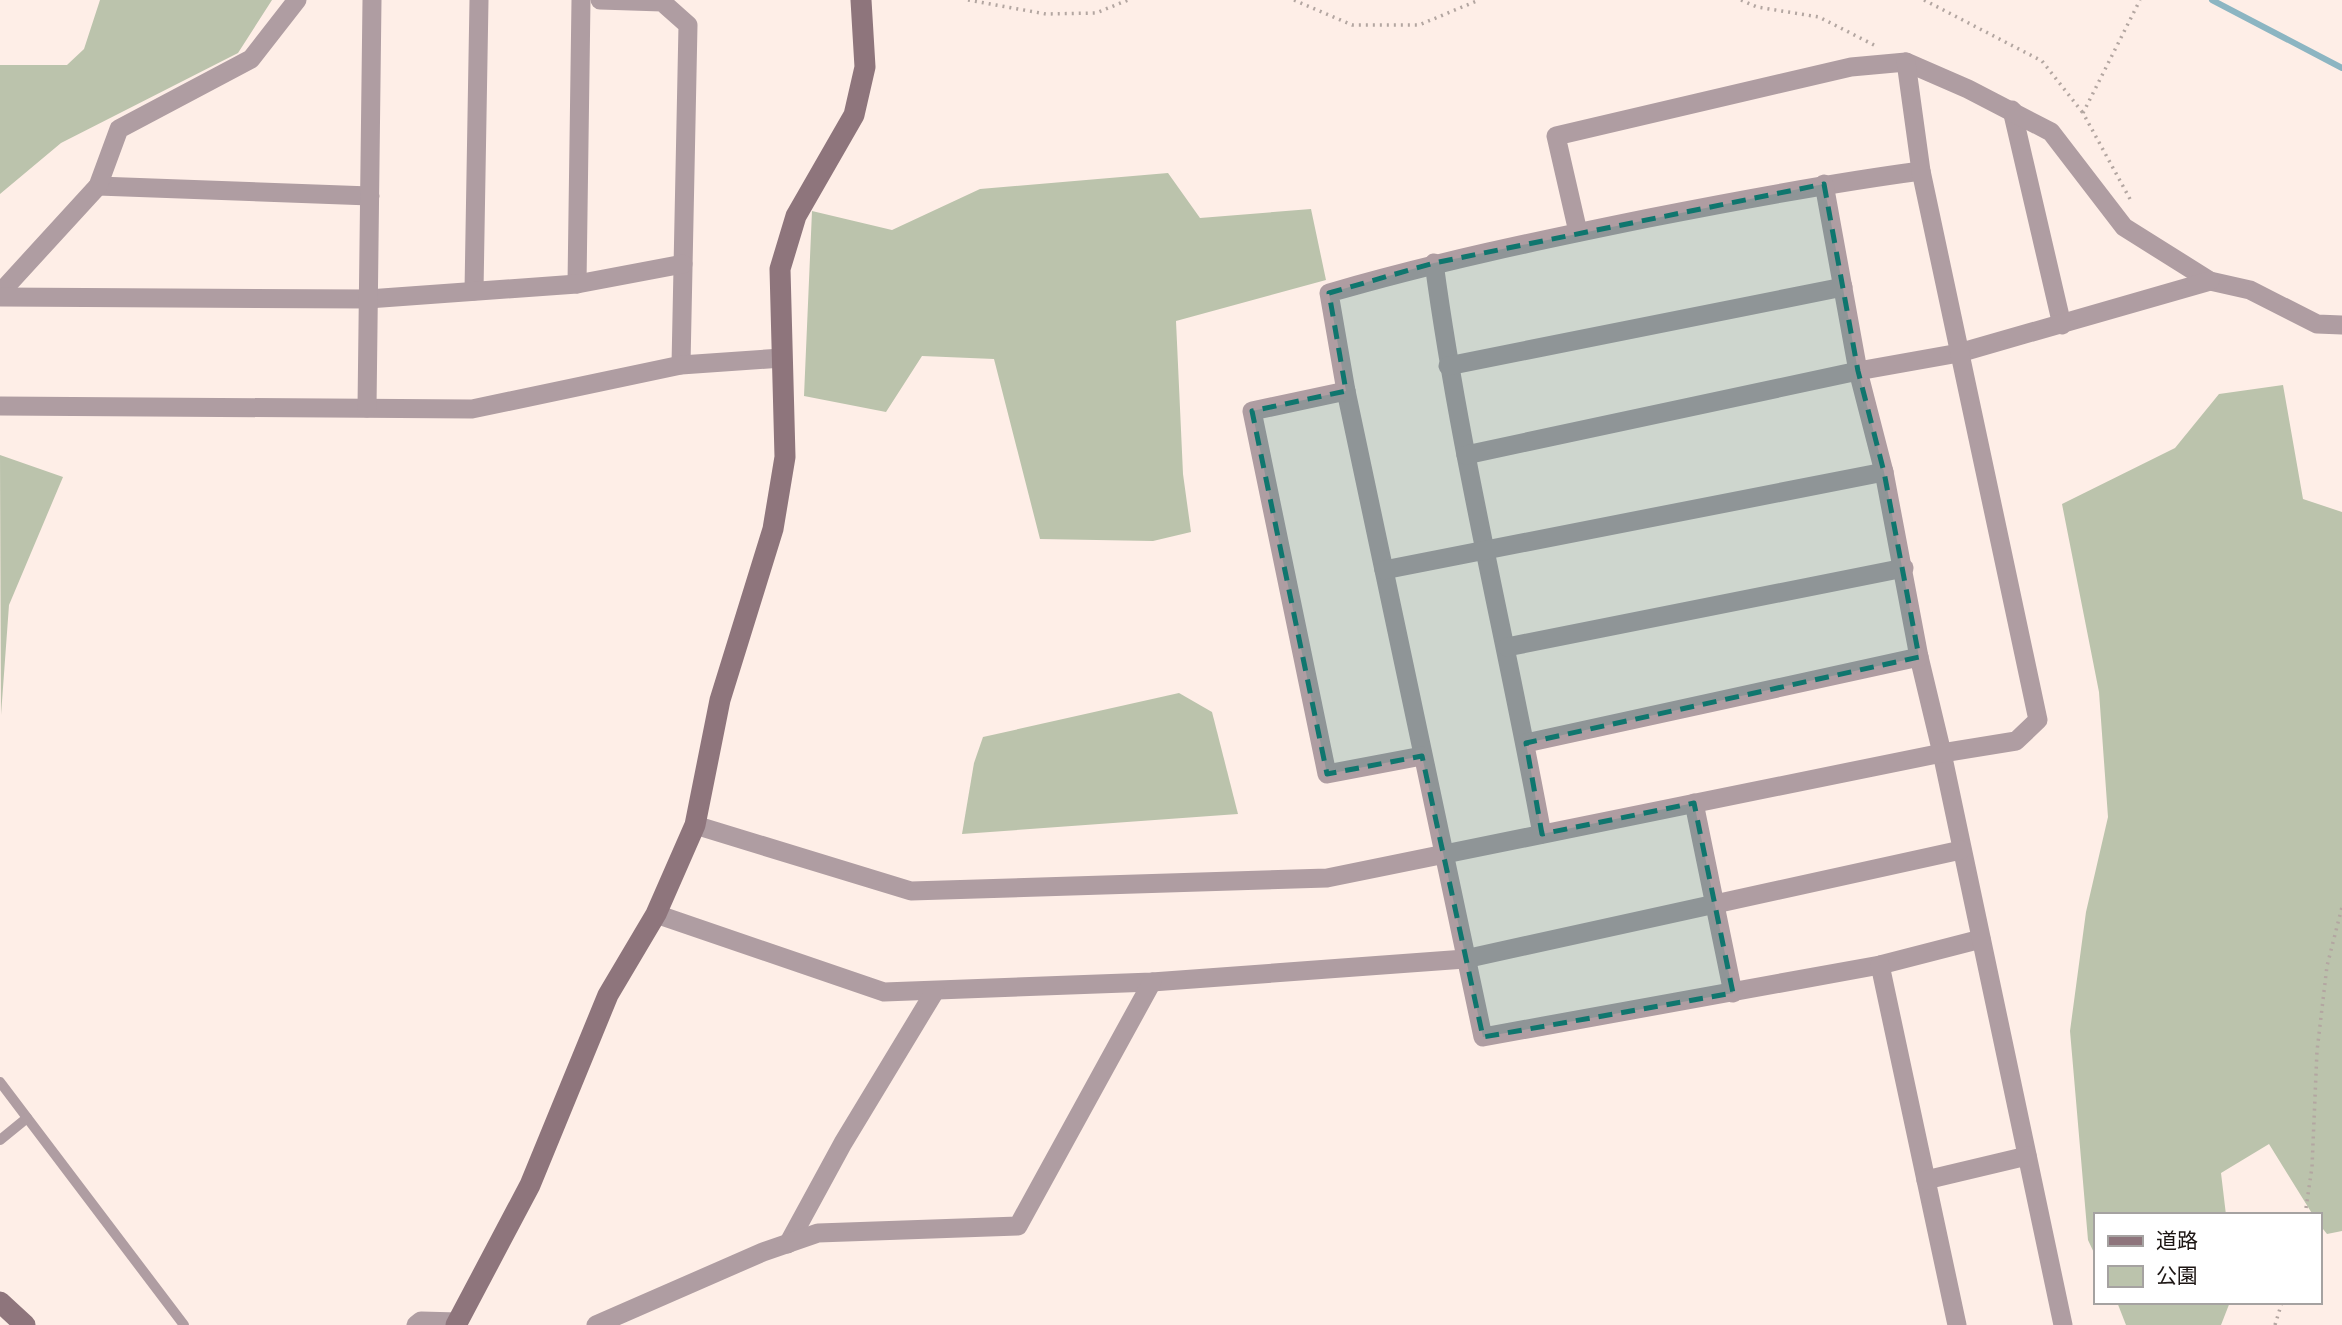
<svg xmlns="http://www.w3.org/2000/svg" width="2342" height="1325" font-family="'Roboto Condensed','Noto Sans JP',sans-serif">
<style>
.green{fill:#bbc3ac}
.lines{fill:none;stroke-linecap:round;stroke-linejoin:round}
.stream{stroke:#8cb5c2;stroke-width:6}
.path{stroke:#b3a6a1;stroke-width:3.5;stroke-dasharray:2 5;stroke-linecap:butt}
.lane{stroke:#af9da2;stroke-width:10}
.street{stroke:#af9da2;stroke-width:19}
.secondary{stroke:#8e757c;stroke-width:21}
.marked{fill:#0f766e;fill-opacity:0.2;stroke:#0f766e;stroke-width:5;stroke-dasharray:14 9;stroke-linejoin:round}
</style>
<rect width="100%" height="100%" fill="#feeee7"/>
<!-- green -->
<g class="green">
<path d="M100,0H272L238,53L61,143L0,194V65H67L84,49Z"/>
<path d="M1168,173L1200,218L1311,209L1326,280L1176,321L1183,474L1191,532L1153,541L1040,539L994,359L922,356L886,412L804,396L812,211L892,230L980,189Z"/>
<path d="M2283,385L2303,499L2342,512V1231L2327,1234L2319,1224V1215H2313L2269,1144L2221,1173L2226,1215H2095V1255L2088,1240L2070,1031L2086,912L2108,817L2099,692L2062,504L2175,448L2219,394Z"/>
<path d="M0,455L63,477L9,605L1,715Z"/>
<path d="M1179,693L1212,712L1238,814L962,834L974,763L983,737Z"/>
<path d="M2117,1302H2230L2221,1325H2126Z"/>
</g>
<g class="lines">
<!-- stream -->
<path class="stream" d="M2212,0L2342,68"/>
<!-- path -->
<g class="path">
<path d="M968,0L1046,14L1096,13L1128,0"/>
<path d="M1294,0L1352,25H1419L1479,0"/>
<path d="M1741,0L1757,7L1819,17L1874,45"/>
<path d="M1924,0L2042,61L2083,113"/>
<path d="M2130,199L2083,113L2140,0"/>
<path d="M2305,1215L2312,1167L2317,1051L2327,966L2342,907"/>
<path d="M2275,1325L2282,1302"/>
</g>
<!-- lane -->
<g class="lane">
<path d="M0,1082L184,1325"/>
<path d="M0,1140L27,1118"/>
</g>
<!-- street -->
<g class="street">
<path d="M600,0L662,2L688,25L681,365"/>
<path d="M2012,110L2062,325"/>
<path d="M1921,171C1830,183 1740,200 1649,218C1541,240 1435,262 1329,293L1346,391L1483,1037L1880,965L1981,939"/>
<path d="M1824,184L1858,371L1884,472L1919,657L1942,753L2063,1325"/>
<path d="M98,186L370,196"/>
<path d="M1578,232L1556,136L1851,67L1906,62L1968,89L2051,132L2124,227L2210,281L2250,290L2317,324L2342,325"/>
<path d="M1434,263C1460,455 1507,643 1542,834"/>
<path d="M577,284L581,0"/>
<path d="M474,291L479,0"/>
<path d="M0,293L98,186L119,129L251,59L297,0"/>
<path d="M0,297L368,299L577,284L683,264"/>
<path d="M1448,366L1843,287"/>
<path d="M1346,391L1252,411L1327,774L1422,756"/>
<path d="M0,406L472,409L681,365L782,358"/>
<path d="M367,408L372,0"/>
<path d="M1466,455L1858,371L1959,353L2210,281"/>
<path d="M1384,570L1884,472"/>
<path d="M1507,647L1904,568"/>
<path d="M1526,743L1919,657"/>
<path d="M1694,803L1733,993"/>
<path d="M695,825L911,891L1327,878L1942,753L2016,741L2038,720L1921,171L1906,62"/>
<path d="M656,914L884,992L1152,982L1465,959L1961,850"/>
<path d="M1880,965L1957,1325"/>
<path d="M1926,1180L2027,1156"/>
<path d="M788,1244L843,1143L935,991"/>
<path d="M416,1325L421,1321L458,1322"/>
<path d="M596,1325L763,1252L818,1233L1018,1226L1152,982"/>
</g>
<!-- secondary -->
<g class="secondary">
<path d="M0,1302L25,1325"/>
<path d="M456,1325L530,1185L608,995L656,914L695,825L720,700L773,529L785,457L780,269L796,216L854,115L865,67L861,0"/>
</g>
</g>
<!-- marked area -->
<path class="marked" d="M1824,184L1858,371L1884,472L1919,657L1526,743L1542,834L1694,803L1733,993L1483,1037L1422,756L1327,774L1252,411L1346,391L1329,293L1434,263Z"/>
<!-- legend -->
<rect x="2094" y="1213" width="228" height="91" fill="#ffffff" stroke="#a5a2a1" stroke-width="2"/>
<rect x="2108" y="1236" width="35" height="10" fill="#8e757c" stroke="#a5a2a1" stroke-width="2"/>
<text x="2156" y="1248" font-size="21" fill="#1d1614">道路</text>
<rect x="2108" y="1266" width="35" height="21" fill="#bbc3ac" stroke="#a5a2a1" stroke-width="2"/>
<text x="2156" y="1283" font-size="21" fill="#1d1614">公園</text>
</svg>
